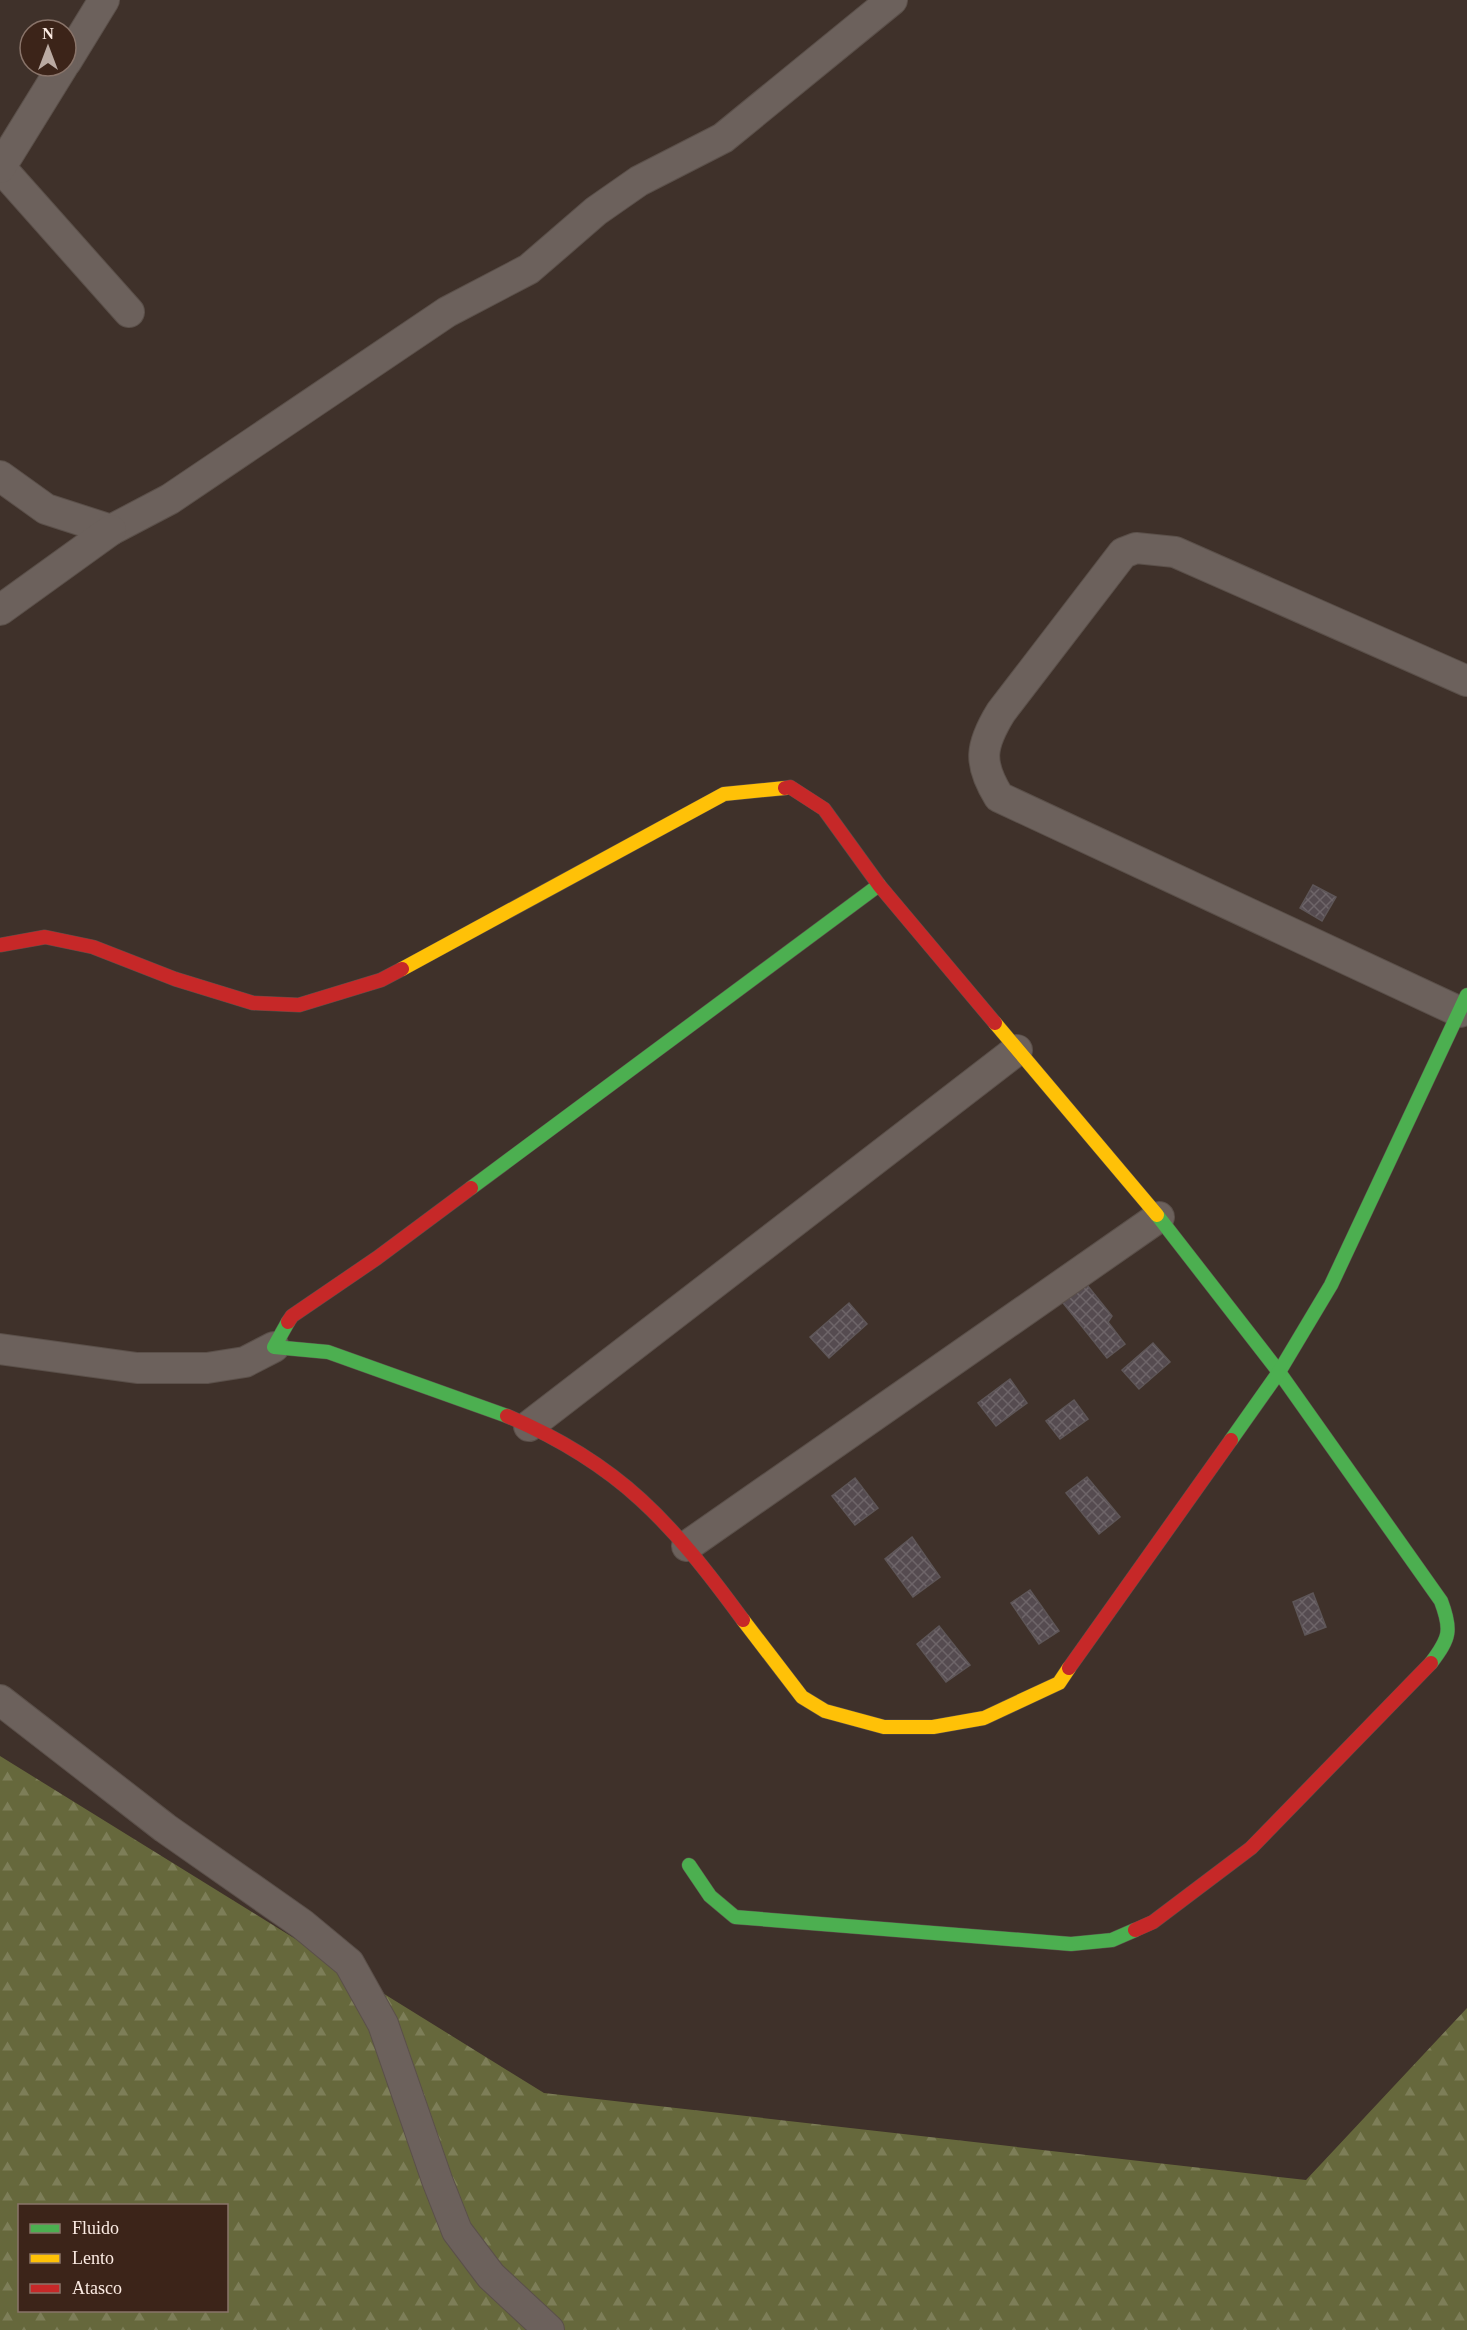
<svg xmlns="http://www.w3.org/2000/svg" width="1467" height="2330" font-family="'Times New Roman',serif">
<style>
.forest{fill:url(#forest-firs);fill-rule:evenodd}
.building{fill:url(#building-cross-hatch);stroke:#5e5658;stroke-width:1.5}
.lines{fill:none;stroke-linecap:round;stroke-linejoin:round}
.street-casing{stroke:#5b504a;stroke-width:32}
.fast-casing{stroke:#5b504a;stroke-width:15}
.slow-casing{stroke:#5b504a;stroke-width:15}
.jam-casing{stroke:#5b504a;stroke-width:15}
.street{stroke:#6c615c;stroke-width:30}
.fast{stroke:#4caf50;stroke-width:14}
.slow{stroke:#ffc107;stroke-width:14}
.jam{stroke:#c62828;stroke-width:14}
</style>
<defs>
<pattern id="forest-firs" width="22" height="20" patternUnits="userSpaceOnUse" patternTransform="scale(1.5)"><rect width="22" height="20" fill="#66683c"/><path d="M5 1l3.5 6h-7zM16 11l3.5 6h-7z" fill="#7d7e58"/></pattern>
<pattern id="building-cross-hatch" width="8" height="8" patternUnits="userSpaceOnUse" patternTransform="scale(1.5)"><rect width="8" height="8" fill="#554b50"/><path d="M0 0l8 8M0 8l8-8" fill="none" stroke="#6e6569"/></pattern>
</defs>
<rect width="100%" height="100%" fill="#3f312a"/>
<!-- forest -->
<path class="forest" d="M0,1756L544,2093L1306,2180L1467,2008V2330H0ZM20,2206H226V2310H20Z"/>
<!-- building -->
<g class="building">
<path d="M1313,885L1336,897L1322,921L1300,908Z"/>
<path d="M1083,1280L1112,1316L1108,1322L1125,1344L1107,1358L1060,1299Z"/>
<path d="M849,1303L867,1324L829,1358L810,1337Z"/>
<path d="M1153,1343L1170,1362L1139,1389L1122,1370Z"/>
<path d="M1010,1379L1027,1403L996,1426L978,1403Z"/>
<path d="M1074,1400L1088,1419L1060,1439L1046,1421Z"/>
<path d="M1087,1477L1120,1517L1099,1534L1066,1493Z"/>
<path d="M855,1478L878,1508L855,1525L832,1496Z"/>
<path d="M912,1537L940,1577L913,1597L885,1559Z"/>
<path d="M1030,1590L1059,1631L1039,1644L1011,1603Z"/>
<path d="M1313,1593L1326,1627L1305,1635L1293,1602Z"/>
<path d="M939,1626L970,1665L946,1682L917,1644Z"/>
</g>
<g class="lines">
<!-- street casing -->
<g class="street-casing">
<g id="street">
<path d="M66,62L104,0"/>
<path d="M0,167L129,312"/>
<path d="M0,168L63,66"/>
<path d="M0,476L46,509L111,530L170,499L447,312L529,269L596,211L639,181L723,138L892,0"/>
<path d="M0,610L111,530"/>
<path d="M1460,1012L999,797C978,763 980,746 1001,712L1123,553L1136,548L1175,552L1467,681"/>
<path d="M0,1349L137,1368H207L245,1362L274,1347"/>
<path d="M529,1426L1017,1050"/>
<path d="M687,1546L1159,1217"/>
<path d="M0,1700L165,1828L302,1924L349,1963L383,2024L437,2180L457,2231L491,2276L549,2330"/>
</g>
</g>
<!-- fast casing -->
<g class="fast-casing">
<g id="fast">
<path d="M471,1188L879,885"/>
<path d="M1157,1215L1279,1372L1441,1601C1452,1630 1450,1638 1431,1663"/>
<path d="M288,1322L274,1347L328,1352L507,1416"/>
<path d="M1231,1440L1279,1372L1331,1285L1467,995"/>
<path d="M689,1865L710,1896L735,1917L1071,1944L1112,1940L1135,1930"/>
</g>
</g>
<!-- slow casing -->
<g class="slow-casing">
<g id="slow">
<path d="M402,969L724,794L785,788"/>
<path d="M995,1023L1157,1215"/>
<path d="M743,1620L802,1697L825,1711L884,1727H933L984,1718L1059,1683L1069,1668"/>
</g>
</g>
<!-- jam casing -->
<g class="jam-casing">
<g id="jam">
<path d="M785,788L790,787L824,809L879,885L995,1023"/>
<path d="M0,945L45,937L93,947L175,979L253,1003L299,1005L381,980L402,969"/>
<path d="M288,1322L292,1316L377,1258L471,1188"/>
<path d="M507,1416C620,1464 672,1523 743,1620"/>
<path d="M1069,1668L1231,1440"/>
<path d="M1135,1930L1153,1922L1251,1848L1431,1663"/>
</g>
</g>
<!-- street -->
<use href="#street" class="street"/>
<!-- fast -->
<use href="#fast" class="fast"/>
<!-- slow -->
<use href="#slow" class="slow"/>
<!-- jam -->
<use href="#jam" class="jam"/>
</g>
<!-- legend -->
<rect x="18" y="2204" width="210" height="108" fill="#3c2419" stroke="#89746a" stroke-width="1.5"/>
<rect x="30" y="2224" width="30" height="9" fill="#4caf50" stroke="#89746a" stroke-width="1.5"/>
<text x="72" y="2234" font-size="18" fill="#fcebe3">Fluido</text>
<rect x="30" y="2254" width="30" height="9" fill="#ffc107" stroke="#89746a" stroke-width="1.5"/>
<text x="72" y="2264" font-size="18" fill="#fcebe3">Lento</text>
<rect x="30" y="2284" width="30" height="9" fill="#c62828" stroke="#89746a" stroke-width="1.5"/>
<text x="72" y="2294" font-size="18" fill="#fcebe3">Atasco</text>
<!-- north arrow -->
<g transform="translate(48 48)"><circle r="28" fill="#3c2419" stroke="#89746a" stroke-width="1.5"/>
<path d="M0-4.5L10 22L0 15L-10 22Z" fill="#baaaa2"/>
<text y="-9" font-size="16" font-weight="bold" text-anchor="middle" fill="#fcebe3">N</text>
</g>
</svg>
